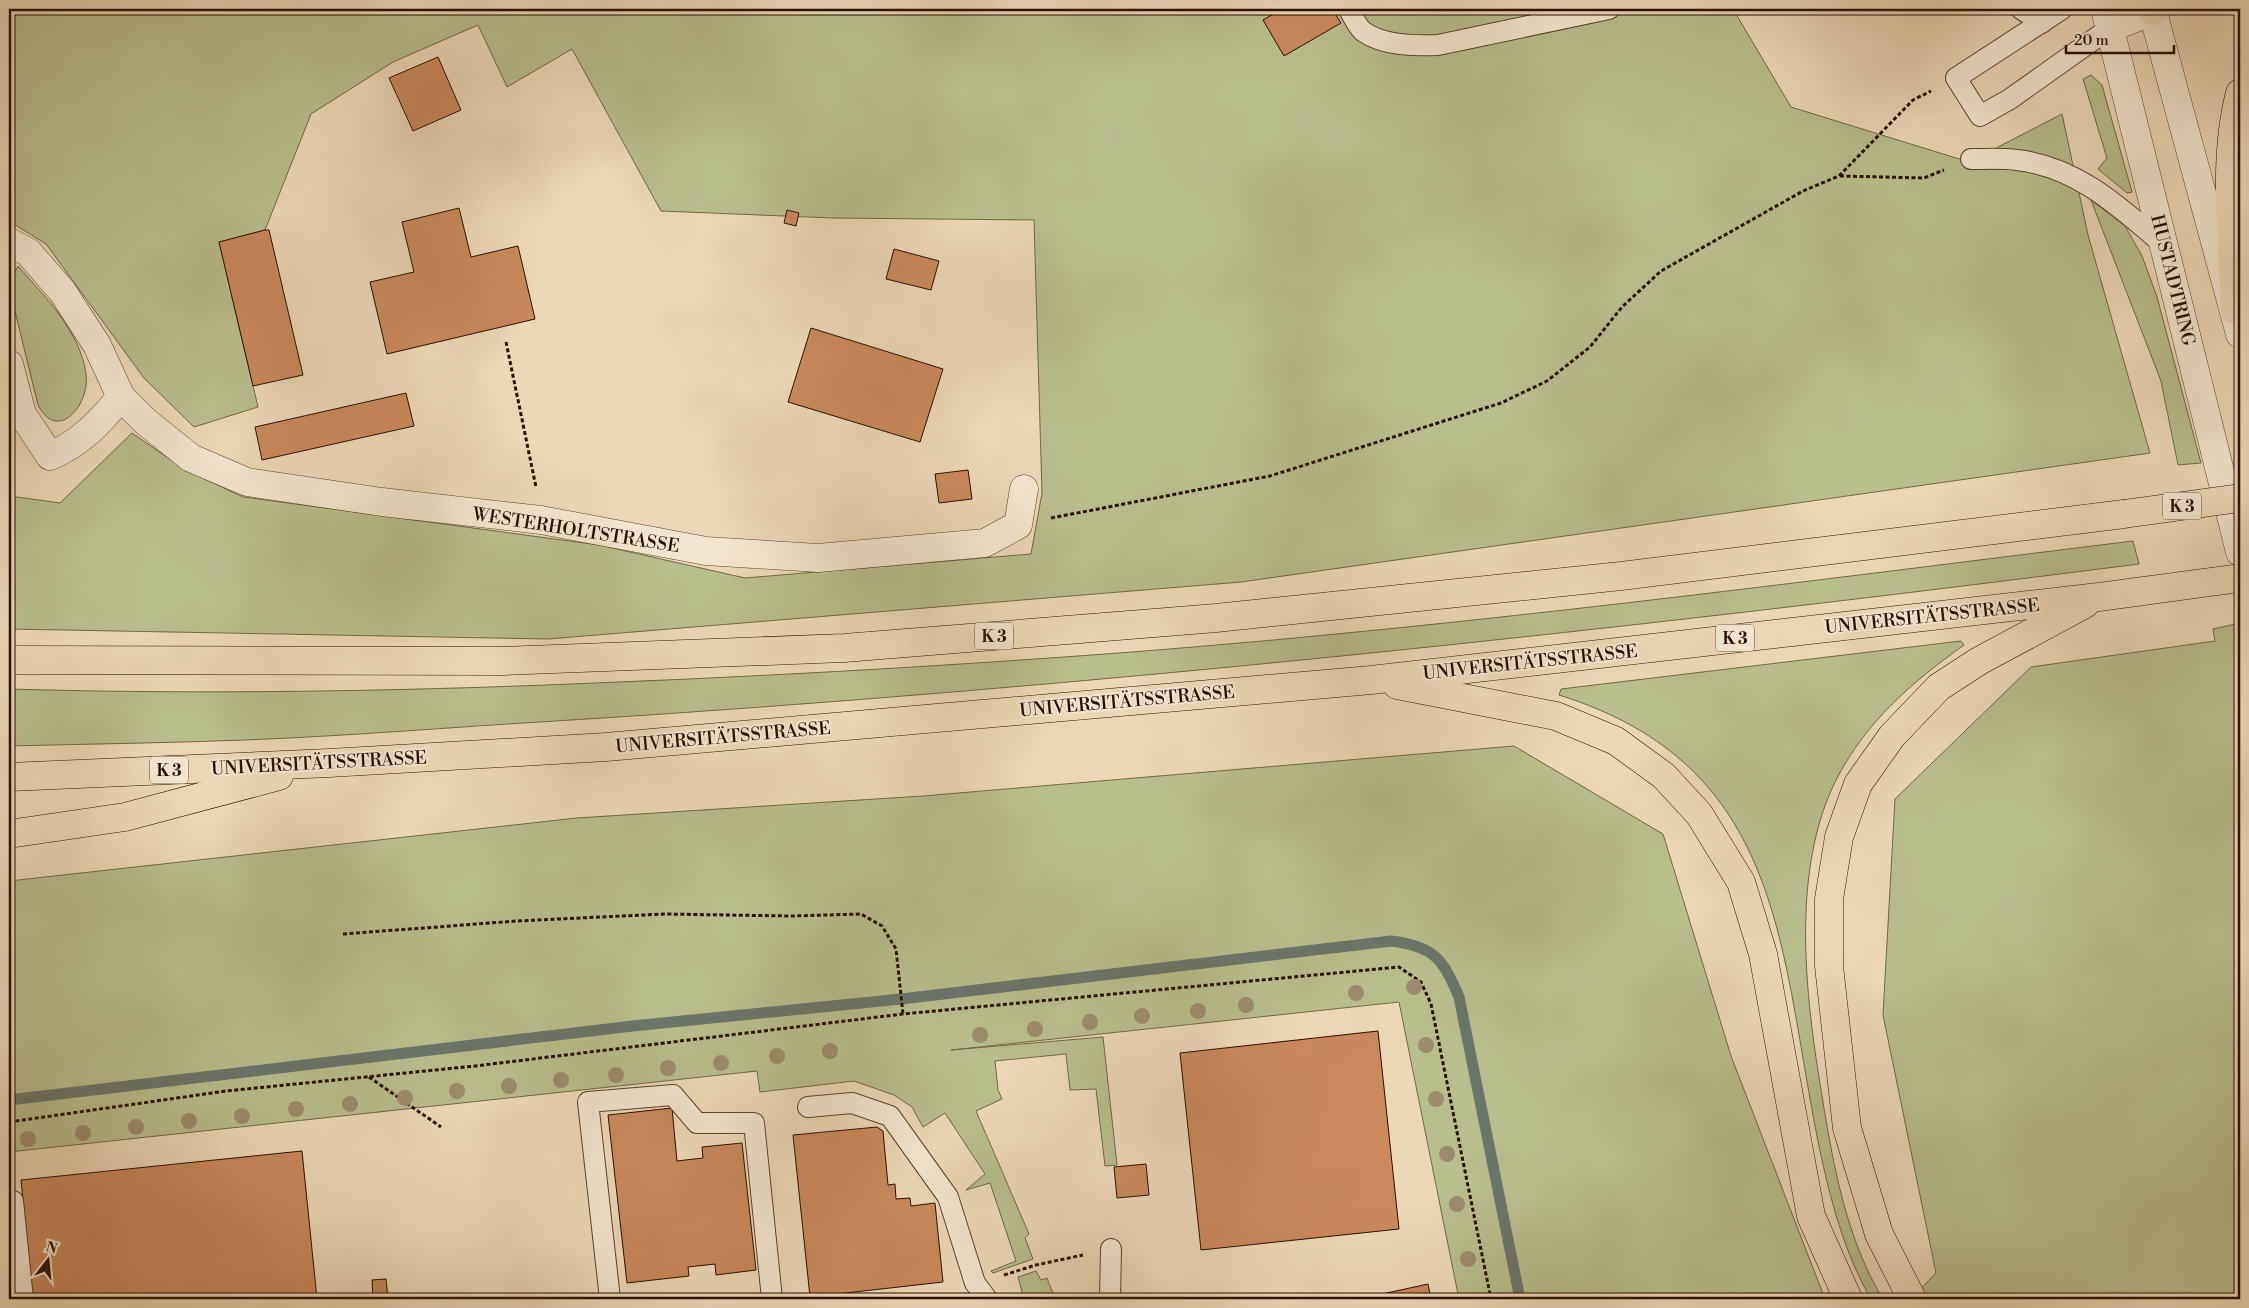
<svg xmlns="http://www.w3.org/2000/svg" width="2249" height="1308" font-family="'Libre Bodoni',serif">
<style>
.green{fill:#b9be8d;stroke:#706746}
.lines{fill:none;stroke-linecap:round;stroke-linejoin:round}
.stream{stroke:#6b756b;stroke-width:11}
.building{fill:#ca885c;stroke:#271000}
.service-casing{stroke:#58422e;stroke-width:22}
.minor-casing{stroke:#58422e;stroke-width:29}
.tertiary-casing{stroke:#58422e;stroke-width:29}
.trunk-casing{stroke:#271000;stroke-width:29}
.path{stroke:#271000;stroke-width:3;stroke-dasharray:4 2.5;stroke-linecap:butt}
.service{stroke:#f3e6d0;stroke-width:20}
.minor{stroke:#f3e6d0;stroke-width:28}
.tertiary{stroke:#f3e6d0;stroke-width:28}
.trunk{stroke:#ecd8b7;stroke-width:28}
.trunk-bridge-casing{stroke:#271000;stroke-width:29;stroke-linecap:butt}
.trunk-bridge{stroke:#ecd8b7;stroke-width:28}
.tree{fill:#9c8c6d}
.labels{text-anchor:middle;stroke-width:4;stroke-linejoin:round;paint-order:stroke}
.shield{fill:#f3e6d0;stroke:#64503e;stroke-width:1}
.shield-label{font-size:16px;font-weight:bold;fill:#271000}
.street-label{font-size:18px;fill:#271000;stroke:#f3e6d0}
</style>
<rect width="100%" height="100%" fill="#ecd8b7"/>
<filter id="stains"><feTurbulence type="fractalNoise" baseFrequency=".004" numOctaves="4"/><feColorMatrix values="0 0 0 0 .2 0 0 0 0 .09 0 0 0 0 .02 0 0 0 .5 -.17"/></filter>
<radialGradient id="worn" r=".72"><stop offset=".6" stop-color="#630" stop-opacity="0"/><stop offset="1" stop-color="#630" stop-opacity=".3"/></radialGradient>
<!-- green -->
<g class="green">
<path d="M9,9H1733L1791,107L1969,162L2062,114L2088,235L2150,453L1241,582L548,639L9,629V483L10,496L60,503L132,433L184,469L243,497L599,545L745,578L1031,554L1042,493L1034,220L833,218L661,211L572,49L507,87L478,25L393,62L311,114L265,230L219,242L258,407L194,427L144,378L46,244L9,221Z"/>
<path d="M2091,75L2102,85L2132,192L2127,193L2098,169L2107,158L2083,79Z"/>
<path d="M2091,200L2125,226L2142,256L2157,297L2201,463L2178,465L2161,381Z"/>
<path d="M18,266C45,297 80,331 86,374C90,406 57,443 38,405L12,299L10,281Z"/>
<path d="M2133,541L2139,564C1613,631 1086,688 556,721C453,727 349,736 245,740C166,743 88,744 9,746V689C212,695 416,691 619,682C790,675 961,665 1132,652C1467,626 1800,582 2133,541Z"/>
<path d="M2240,623V1299H1911L1936,1273L1883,1015L1895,799L2031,667L2215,641L2213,629Z"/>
<path d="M1961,641L1964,645C1912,682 1867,721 1837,778C1789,872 1806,1001 1823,1102C1834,1169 1847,1240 1883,1299H1871C1844,1253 1830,1198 1819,1146C1779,951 1786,766 1559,695L1561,689Z"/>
<path d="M1514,746L1663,834L1731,1056L1825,1299H1459L1399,1002L951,1050L1103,1037L1117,1165L1105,1166L1096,1089L1070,1090L1066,1054L995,1061L998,1090L1002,1099L976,1111L1029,1234L1025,1238L1033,1259L993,1273L991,1271L1016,1261L990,1183L966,1190L985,1174L945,1113L923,1127L912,1107L894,1095L854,1081L760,1092L757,1071L9,1152V881L577,818L923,796Z"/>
<path d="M1036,1271L1041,1280L1047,1278L1055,1299H1024L1018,1277Z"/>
</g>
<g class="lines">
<!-- stream -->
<path class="stream" d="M9,1100L633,1026L901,999L1391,941C1434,946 1443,959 1459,997L1520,1299"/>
</g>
<!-- building -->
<g class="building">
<path d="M1282,9H1332L1341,23L1284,56L1263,20Z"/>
<path d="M438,57L461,110L413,131L389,78Z"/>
<path d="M459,208L471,257L518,246L535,319L387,354L370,282L414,272L402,222Z"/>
<path d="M787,210L799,213L796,226L784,223Z"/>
<path d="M265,230H269L303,375L253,386L219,242Z"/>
<path d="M894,249L939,261L931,290L886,279Z"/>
<path d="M811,328L943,369L920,442L788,402Z"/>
<path d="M406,393L414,426L262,460L255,427Z"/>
<path d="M968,470L972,499L939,503L935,474Z"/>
<path d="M1378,1031L1399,1229L1201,1250L1180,1053Z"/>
<path d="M672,1108L677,1161L703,1158L702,1147L742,1143L756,1270L716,1275L715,1264L688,1267L689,1276L627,1283L608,1115Z"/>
<path d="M877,1127L883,1131L888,1185L895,1184L896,1199L910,1198L911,1206L935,1203L943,1282L810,1297L793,1135Z"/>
<path d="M302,1151L317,1299H33L21,1180Z"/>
<path d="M1146,1164L1149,1195L1117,1198L1114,1167Z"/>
<path d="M386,1279L388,1299H373L372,1280Z"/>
<path d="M1428,1284L1431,1299H1359Z"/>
</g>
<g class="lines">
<!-- service casing -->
<g class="service-casing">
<g id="service">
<path d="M1349,9C1352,15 1358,28 1364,32C1384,46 1416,46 1438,45L1609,9"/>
<path d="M2021,9L2042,23"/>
<path d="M2062,9L1956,78L1980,116L2010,99L2110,28"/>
<path d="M1971,159C1986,159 2002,158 2017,160C2078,167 2121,208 2165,246"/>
<path d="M808,1107L852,1103L890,1116L948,1197L975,1283L987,1299"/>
<path d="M13,1201L23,1299"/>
<path d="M610,1299L588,1102L673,1095L697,1123H754L772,1299"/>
<path d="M1110,1299L1111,1249"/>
</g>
</g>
<!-- minor casing -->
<g class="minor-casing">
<g id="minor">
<path d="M9,242L28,252L62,291L97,345L121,397L146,422L191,458L247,482L382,502L541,520L706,551L818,558L985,543L1018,525L1024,489"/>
<path d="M9,364L22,414L50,456C81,443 100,422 121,397"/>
</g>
</g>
<!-- tertiary casing -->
<g class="tertiary-casing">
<g id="tertiary">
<path d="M2105,9L2240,552"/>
<path d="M2152,9L2240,334"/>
<path d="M2110,28L2153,11"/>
</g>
</g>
<!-- trunk casing -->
<g class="trunk-casing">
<g id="trunk">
<path d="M2153,11L2157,9"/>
<path d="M2235,310C2233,239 2222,162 2240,93"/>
<path d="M9,660L504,661L844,648L1216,618L1621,576L2124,514"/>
<path d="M1397,685L1556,716L1616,741L1664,776L1699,814L1741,882L1763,954L1811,1216L1848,1299"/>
<path d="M9,777L329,763L606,747L1371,680L2099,597L2240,578"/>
<path d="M9,834L125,817L279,776"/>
<path d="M1912,1299L1879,1234L1847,1128L1829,966V899L1839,837L1858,784L1892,736L1939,687L1979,661L2085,604"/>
</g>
</g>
<!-- path -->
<g class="path">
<path d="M1840,176L1924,178L1944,170"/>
<path d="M506,342L536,487"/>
<path d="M1051,518L1270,476L1501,403L1547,381L1590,347L1622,307L1661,271L1803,191L1839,176L1913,100L1931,91"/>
<path d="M343,934L517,921L664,914L791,916L861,914L882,926L896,949L903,1014"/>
<path d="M369,1077L441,1127"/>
<path d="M9,1122L226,1091L475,1066L903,1014L1399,967L1421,982L1431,1004L1491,1299"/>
<path d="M1004,1275L1036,1265L1083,1255"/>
<path d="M837,1299L857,1297"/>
</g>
<!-- service -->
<use href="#service" class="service"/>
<!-- minor -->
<use href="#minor" class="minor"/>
<!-- tertiary -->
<use href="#tertiary" class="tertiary"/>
<!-- trunk -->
<use href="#trunk" class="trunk"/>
<!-- trunk-bridge casing -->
<g class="trunk-bridge-casing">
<path id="trunk-bridge" d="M2124,514L2240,498"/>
</g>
<!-- trunk-bridge -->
<use href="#trunk-bridge" class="trunk-bridge"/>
</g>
<!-- trees -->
<g class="tree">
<circle cx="1414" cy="987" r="8"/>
<circle cx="1356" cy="993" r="8"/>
<circle cx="1246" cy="1005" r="8"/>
<circle cx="1198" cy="1011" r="8"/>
<circle cx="1142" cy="1016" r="8"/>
<circle cx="1090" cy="1022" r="8"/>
<circle cx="1035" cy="1029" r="8"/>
<circle cx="980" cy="1035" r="8"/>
<circle cx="1426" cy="1045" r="8"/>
<circle cx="830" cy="1051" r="8"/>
<circle cx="777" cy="1056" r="8"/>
<circle cx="721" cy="1063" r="8"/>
<circle cx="668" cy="1068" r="8"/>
<circle cx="616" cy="1075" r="8"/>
<circle cx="561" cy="1080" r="8"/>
<circle cx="509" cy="1086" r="8"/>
<circle cx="457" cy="1091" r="8"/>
<circle cx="405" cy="1098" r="8"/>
<circle cx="1436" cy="1099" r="8"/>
<circle cx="350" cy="1104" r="8"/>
<circle cx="296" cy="1109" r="8"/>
<circle cx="242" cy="1116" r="8"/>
<circle cx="189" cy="1121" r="8"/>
<circle cx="136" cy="1127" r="8"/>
<circle cx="83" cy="1133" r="8"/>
<circle cx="28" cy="1139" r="8"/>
<circle cx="1447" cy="1154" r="8"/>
<circle cx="1457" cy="1204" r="8"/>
<circle cx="1468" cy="1259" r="8"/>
</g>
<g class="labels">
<!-- shield labels -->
<g class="shield">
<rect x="2163" y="492.5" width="38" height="27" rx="4"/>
<rect x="975" y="622.5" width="38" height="27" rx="4"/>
<rect x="1716" y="624.5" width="38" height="27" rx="4"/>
<rect x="150" y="756.5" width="38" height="27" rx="4"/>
</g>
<g class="shield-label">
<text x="2182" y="512">K 3</text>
<text x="994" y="642">K 3</text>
<text x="1735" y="644">K 3</text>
<text x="169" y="776">K 3</text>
</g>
<!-- street labels -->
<g class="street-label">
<text transform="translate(2173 280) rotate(76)" y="6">HUSTADTRING</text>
<text transform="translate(576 530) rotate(9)" y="6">WESTERHOLTSTRASSE</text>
<text transform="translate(1932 616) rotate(-6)" y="6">UNIVERSITÄTSSTRASSE</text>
<text transform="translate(1530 662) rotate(-6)" y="6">UNIVERSITÄTSSTRASSE</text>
<text transform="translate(1127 701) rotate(-5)" y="6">UNIVERSITÄTSSTRASSE</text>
<text transform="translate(723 737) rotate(-5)" y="6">UNIVERSITÄTSSTRASSE</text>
<text transform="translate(319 763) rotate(-3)" y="6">UNIVERSITÄTSSTRASSE</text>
</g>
</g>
<!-- margin -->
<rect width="2249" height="1308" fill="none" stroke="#ecd8b7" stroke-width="30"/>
<rect x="10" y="10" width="2229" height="1288" fill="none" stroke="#271000" stroke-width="2.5"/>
<rect x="15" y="15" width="2219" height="1278" fill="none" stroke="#271000"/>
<!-- north arrow -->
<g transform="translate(48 1260) rotate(16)" stroke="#f3e6d0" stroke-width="4" paint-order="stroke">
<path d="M0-4L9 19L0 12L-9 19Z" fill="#271000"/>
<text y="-8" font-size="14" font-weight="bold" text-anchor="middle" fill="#271000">N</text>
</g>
<!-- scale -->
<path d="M2066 45v8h108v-8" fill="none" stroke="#271000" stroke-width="2.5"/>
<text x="2074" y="45" font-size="15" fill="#271000" stroke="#f3e6d0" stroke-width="4" paint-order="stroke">20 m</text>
<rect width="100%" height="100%" filter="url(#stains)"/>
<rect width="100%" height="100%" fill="url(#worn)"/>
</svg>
